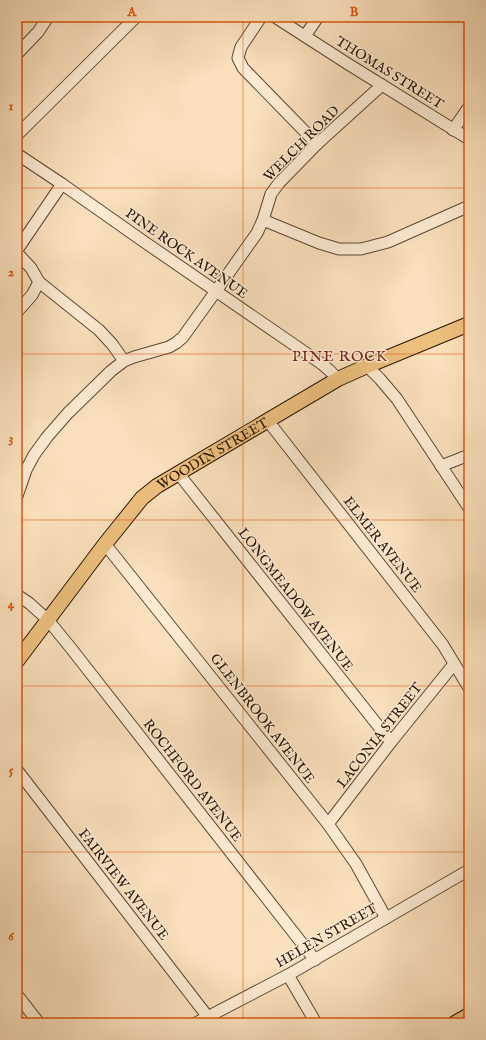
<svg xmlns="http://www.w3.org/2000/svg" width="486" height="1040" font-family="'IM FELL English',serif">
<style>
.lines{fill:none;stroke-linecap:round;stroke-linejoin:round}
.minor-casing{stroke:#5c4832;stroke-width:13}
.major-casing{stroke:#281504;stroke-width:16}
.minor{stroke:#fcebd3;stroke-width:11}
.major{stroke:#edc07e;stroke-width:14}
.grid{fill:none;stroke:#de560c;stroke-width:1;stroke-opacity:0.55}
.labels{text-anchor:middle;stroke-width:3;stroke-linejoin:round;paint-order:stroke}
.street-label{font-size:14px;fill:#281504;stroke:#fcebd3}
.neighbourhood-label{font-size:15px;letter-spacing:1px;fill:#7a1f14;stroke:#fcebd3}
.neatline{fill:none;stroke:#de560c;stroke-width:1.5}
.grid-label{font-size:13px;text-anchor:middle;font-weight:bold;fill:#de560c}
</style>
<rect width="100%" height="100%" fill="#fae0bc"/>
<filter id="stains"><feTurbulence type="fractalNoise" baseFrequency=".005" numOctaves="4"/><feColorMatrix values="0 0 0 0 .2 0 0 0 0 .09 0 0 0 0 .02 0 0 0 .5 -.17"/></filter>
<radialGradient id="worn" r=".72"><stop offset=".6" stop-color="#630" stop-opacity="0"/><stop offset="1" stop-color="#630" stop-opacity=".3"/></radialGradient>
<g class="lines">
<!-- minor casing -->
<g class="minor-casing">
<g id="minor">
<path d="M261,17L241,47L238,58L243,68L317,144"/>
<path d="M275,17L348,64L469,139"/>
<path d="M305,36L318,17"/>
<path d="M17,54L38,32L48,17"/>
<path d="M453,130L469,107"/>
<path d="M17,135L136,17"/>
<path d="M17,154L62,184L143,241L322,364L329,370L338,379"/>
<path d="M263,220L319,243L339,249H361L388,242L467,207L469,205"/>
<path d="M17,250L62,184"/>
<path d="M17,253L31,268L39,282L99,330L112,344L124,361"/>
<path d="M17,312L32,295L39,282"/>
<path d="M367,366L380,379L397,399L469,508"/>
<path d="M268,421L443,645L469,688"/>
<path d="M441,466L469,455"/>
<path d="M178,473L391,742"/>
<path d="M17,496L26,470L34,455L47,437L68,413L111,371L124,361L134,357L169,347L176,343L183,337L216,291L257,233L263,220L271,194L279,183L317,144L382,85"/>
<path d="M105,544L328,824L356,864L386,918"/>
<path d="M17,595L29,603L48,620L70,647L315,960"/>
<path d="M17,770L208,1017"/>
<path d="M328,824L338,811L391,742L454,664"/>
<path d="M288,975L316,1023"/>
<path d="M17,995L39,1023"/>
<path d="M196,1023L288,975L469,870"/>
</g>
</g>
<!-- major casing -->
<g class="major-casing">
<g id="major">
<path id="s1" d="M17,661L105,544L142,498L157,486L338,379L367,366L469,324"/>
<path d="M455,1023L469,1015"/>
</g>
</g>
<!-- minor -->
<use href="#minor" class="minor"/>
<!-- major -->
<use href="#major" class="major"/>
</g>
<!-- grid -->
<path class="grid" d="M243,17V1023M17,188H469M17,354H469M17,520H469M17,686H469M17,852H469"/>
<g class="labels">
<!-- street labels -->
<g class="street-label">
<text transform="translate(390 72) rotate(32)" y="5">THOMAS STREET</text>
<text transform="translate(301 143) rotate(-45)" y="5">WELCH ROAD</text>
<text transform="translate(187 253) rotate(35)" y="5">PINE ROCK AVENUE</text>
<text dy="5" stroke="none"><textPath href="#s1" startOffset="289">WOODIN STREET</textPath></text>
<text transform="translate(383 544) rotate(52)" y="5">ELMER AVENUE</text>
<text transform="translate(296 599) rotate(52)" y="5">LONGMEADOW AVENUE</text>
<text transform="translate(263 718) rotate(52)" y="5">GLENBROOK AVENUE</text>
<text transform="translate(379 735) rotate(-52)" y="5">LACONIA STREET</text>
<text transform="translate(193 780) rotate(52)" y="5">ROCHFORD AVENUE</text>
<text transform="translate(124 884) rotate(52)" y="5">FAIRVIEW AVENUE</text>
<text transform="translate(326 935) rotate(-30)" y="5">HELEN STREET</text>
</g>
<!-- neighbourhood labels -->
<g class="neighbourhood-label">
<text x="340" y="361">PINE ROCK</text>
</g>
</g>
<!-- margin -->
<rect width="486" height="1040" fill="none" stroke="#fae0bc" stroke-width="44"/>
<rect x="22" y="22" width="442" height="996" class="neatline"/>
<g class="grid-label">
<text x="132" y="16">A</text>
<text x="354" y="16">B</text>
<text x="11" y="110">1</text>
<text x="11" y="276">2</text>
<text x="11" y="442">3</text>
<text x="11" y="608">4</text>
<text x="11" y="774">5</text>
<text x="11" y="940">6</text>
</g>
<rect width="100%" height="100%" filter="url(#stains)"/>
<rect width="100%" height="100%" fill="url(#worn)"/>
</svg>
